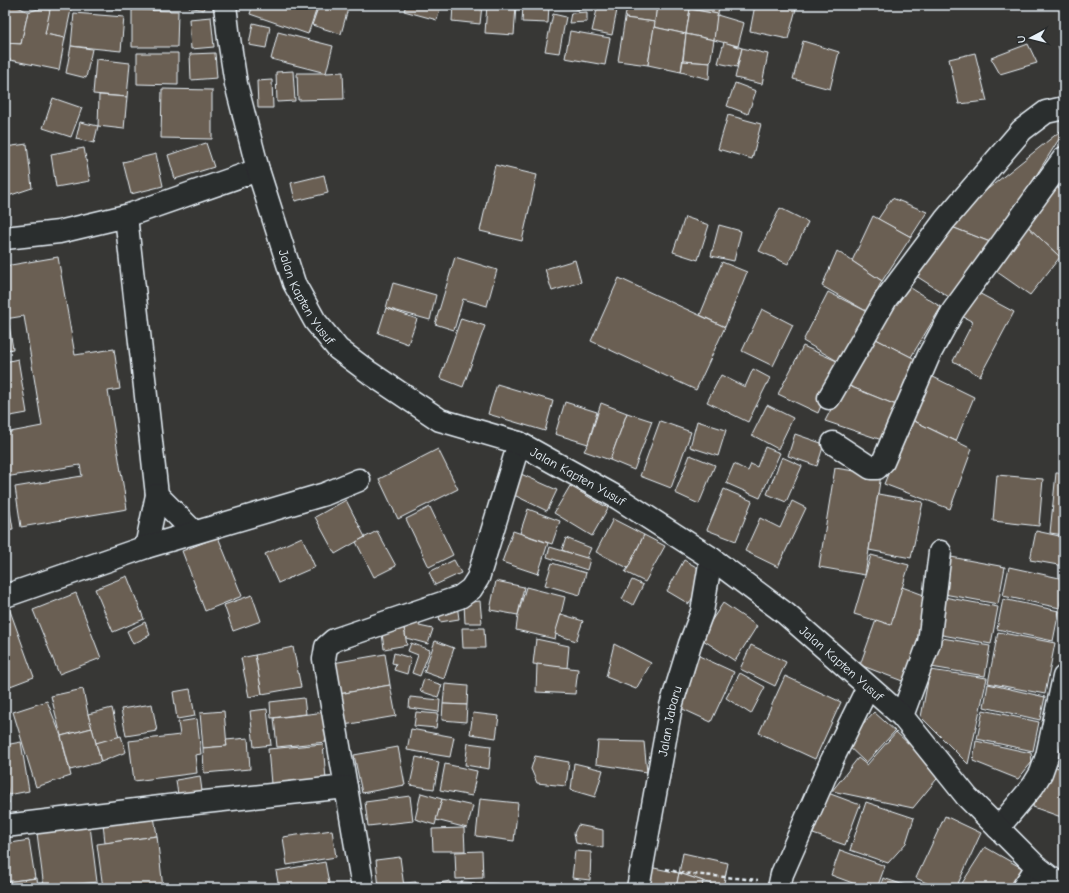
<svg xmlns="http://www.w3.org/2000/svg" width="1069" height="893" font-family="'Comic Neue',sans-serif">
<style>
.building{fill:#6b5f52;stroke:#e8f1f8}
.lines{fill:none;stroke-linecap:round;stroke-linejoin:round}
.minor-casing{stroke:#e8f1f8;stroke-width:25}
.major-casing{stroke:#e8f1f8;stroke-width:25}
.path{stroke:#e8f1f8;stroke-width:2.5;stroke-dasharray:4 3;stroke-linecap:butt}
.minor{stroke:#2a2d2e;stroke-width:22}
.major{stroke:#2a2d2e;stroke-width:22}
.labels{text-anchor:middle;stroke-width:3.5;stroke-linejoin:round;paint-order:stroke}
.street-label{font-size:13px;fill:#e8f1f8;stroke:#2a2d2e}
</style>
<rect width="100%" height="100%" fill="#373735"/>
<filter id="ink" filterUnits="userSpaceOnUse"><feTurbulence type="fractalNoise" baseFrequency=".025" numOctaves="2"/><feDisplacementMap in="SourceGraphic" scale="8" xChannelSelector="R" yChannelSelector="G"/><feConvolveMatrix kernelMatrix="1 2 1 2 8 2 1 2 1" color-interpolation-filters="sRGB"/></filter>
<g filter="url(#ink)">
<!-- building -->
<g class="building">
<path d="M5,5L16,6L28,12L21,44L5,43Z"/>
<path d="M50,5H72L65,38L45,34Z"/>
<path d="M82,5H124L123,10Z"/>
<path d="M189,5H206L204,10L189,7Z"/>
<path d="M253,5H318L308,34L250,14Z"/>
<path d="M319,5H349L341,34L312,25Z"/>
<path d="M406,5H441L437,20L404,11Z"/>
<path d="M453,5H482L480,24L452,21Z"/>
<path d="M487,5H516L514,35L485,33Z"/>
<path d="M523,5H549L548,23L522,22Z"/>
<path d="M560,5H582L581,10L560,6Z"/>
<path d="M598,5H618L612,35L592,31Z"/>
<path d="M627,5L657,6L655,22L625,18Z"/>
<path d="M653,5H691L690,9Z"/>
<path d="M691,5H719L718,14L690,9Z"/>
<path d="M755,5H797L788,39L750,31Z"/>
<path d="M657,6L690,9L686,34L654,27Z"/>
<path d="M38,9L50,10L45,34L65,38L59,70L5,59V43L21,44L28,12Z"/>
<path d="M690,9L718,14L714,40L686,34Z"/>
<path d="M132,10L178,11L177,47H132Z"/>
<path d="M587,12V22L569,23L571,13Z"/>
<path d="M74,13L124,17L121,51L71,46Z"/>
<path d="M553,14L566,17L559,53L545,51Z"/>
<path d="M717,15L744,23L738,46L714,40Z"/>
<path d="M211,17L214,47L191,49L189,19Z"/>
<path d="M625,18L655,22L648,65L618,61Z"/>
<path d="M253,23L270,27L266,48L249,45Z"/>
<path d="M654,27L686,34L681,72L648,65Z"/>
<path d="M570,31L610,38L605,65L565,58Z"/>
<path d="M278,32L333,46L326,73L271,59Z"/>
<path d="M686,34L714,40L710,63L683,61Z"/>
<path d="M803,41L839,52L830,89L793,79Z"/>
<path d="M724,42L742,48L737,67L718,63Z"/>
<path d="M1064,43V61L1058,46Z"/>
<path d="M1028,44L1037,63L1000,74L991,58Z"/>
<path d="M71,46L92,49L86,78L66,73Z"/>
<path d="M742,48L768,54L762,84L735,78Z"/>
<path d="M137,53H178V85L137,84Z"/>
<path d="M215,53L217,78L191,80L190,54Z"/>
<path d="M975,53L987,101L959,104L949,59Z"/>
<path d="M96,59L130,63L127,97L93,94Z"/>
<path d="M683,61L710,63L709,79L681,72Z"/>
<path d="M293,71L295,101L277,102L276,72Z"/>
<path d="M343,72L344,99L298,100L297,73H326Z"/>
<path d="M272,80L273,108H258L257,81Z"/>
<path d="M735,83L756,91L748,114L727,106Z"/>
<path d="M162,89L212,90V139L161,138Z"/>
<path d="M99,95L127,97L124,129L98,126Z"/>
<path d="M53,98L82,108L71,137L43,128Z"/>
<path d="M728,115L761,124L752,159L718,149Z"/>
<path d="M80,122L98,126L94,143L76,139Z"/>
<path d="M1064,128V131L1027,190L990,242L944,224Z"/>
<path d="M206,143L214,167L175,179L168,155Z"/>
<path d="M27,144L32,188L5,197V147Z"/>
<path d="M84,148L90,181L56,187L51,154Z"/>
<path d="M156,154L163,186L131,194L123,162Z"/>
<path d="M1064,163V191L1051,182Z"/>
<path d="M495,165L537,175L522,241L480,231Z"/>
<path d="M324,175L328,193L295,201L291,183Z"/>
<path d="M1054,185L1064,193V252L1060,257L1024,223Z"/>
<path d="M892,198L927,212L911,237L878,219Z"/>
<path d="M780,208L808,222L788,264L759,251Z"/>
<path d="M873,216L911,237L882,281L852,261Z"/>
<path d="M685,217L709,225L698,260L673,252Z"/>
<path d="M1024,223L1060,257L1030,295L990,267Z"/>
<path d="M944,224L990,242L949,297L910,272Z"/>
<path d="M719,225L741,231L734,261L711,256Z"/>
<path d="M837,251L882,281L866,311L822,286Z"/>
<path d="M58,257L75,355L114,349L120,389L108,391L127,509L21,527L15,487L82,476L80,465L5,477V433L42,426L24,316L5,319V266Z"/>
<path d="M455,257L497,270L487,306L463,299L454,330L435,324Z"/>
<path d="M575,260L581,282L552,291L545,269Z"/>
<path d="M722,262L747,272L725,327L700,315Z"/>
<path d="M619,278L725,327L696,390L591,341Z"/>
<path d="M393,283L436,295L430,320L386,308Z"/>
<path d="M903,283L941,307L911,357L870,336Z"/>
<path d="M973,290L1014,312L980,376L953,361L973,322L960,315Z"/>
<path d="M828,292L866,311L839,362L803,341Z"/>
<path d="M386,308L417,319L408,344L378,333Z"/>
<path d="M762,309L793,325L773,366L742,351Z"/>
<path d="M461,318L485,326L463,387L440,378Z"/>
<path d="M9,325L13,349L5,350V326Z"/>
<path d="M870,336L917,360L896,405L844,384Z"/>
<path d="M803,346L839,362L818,413L778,394Z"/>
<path d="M18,359L27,413L5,417V362Z"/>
<path d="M753,369L770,378L748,422L707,402L721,375L745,387Z"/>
<path d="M927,374L974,397L956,441L910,419Z"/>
<path d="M497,384L553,401L545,431L488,414Z"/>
<path d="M844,384L896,405L882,440L825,421Z"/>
<path d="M565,402L597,412L588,444L555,434Z"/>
<path d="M601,403L627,413L610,460L584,451L588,444Z"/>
<path d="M767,405L793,418L778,449L752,435Z"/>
<path d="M627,413L652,421L634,470L610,460Z"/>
<path d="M910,419L972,449L950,509L884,484Z"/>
<path d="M660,421L691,432L671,488L640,476Z"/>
<path d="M697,421L726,430L718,456L690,447Z"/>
<path d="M795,434L824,444L817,466L788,456Z"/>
<path d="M765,447L780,453L760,498L726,483L734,464L748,471L751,464L757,467Z"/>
<path d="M438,449L458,489L398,519L379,479Z"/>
<path d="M690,455L715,465L699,504L675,493Z"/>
<path d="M782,457L802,466L786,502L767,494Z"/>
<path d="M835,468L881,475L865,575L819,567Z"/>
<path d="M1056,473H1064V535L1050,533Z"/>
<path d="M521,474L557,490L547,511L512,494Z"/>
<path d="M997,475L1043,479L1039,526L993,521Z"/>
<path d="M5,480L13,529L5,530Z"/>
<path d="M570,486L608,508L592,536L554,513Z"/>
<path d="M724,489L752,501L736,541L707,530Z"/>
<path d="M878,494L923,502L911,558L869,550Z"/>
<path d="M346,500L365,537L335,554L315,517Z"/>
<path d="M792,501L806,508L778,567L745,551L760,518L780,528Z"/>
<path d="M430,507L453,555L429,567L406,519Z"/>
<path d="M528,509L560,521L552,544L520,533Z"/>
<path d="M613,519L644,535L628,568L596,552Z"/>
<path d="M377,531L396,566L374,577L356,542Z"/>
<path d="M513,531L548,543L538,574L502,562Z"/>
<path d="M1036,531L1064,537V566L1030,560Z"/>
<path d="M644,535L665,546L645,582L625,572L628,568Z"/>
<path d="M218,537L242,596L205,611L182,551Z"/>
<path d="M302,537L315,567L278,583L265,554Z"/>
<path d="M566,538L591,548L586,559L562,550Z"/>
<path d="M550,547L590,559L587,570L547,557Z"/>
<path d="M871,555L909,565L891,625L854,614Z"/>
<path d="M951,557L1005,567L998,604L944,594Z"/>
<path d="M454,560L461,573L435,585L429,572Z"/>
<path d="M684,560L707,573L689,604L667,591Z"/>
<path d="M552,563L586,573L580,595L545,585Z"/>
<path d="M1009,567L1064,579V587L1060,608L1003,596Z"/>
<path d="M127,576L144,619L113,632L95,589Z"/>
<path d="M632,580L643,585L633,605L622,599Z"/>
<path d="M496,581L524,587L518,615L490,610Z"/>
<path d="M526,587L565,597L555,639L516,630L518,615Z"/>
<path d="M902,587L932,598L905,682L860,665L876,620L891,625Z"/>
<path d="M76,593L101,658L59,674L33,610Z"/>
<path d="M252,595L261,621L233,631L224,605Z"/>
<path d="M944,597L998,607L991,644L937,634Z"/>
<path d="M1003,599L1059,611L1053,641L997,629Z"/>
<path d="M480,601L482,623H465L464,603Z"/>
<path d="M723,603L757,626L735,661L700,638Z"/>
<path d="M457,605L459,619L440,622L438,607Z"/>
<path d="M9,608L34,677L5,688V610Z"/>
<path d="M561,614L583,621L576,641L555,634Z"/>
<path d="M409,620L420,623L419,626L433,629L428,644L406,638L403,623Z"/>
<path d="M145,622L150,635L133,644L127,631Z"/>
<path d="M403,623L407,645L384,649L381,625Z"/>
<path d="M462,628H484L485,648H463Z"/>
<path d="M998,632L1055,643L1045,694L988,683Z"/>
<path d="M936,637L990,646L985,676L931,667Z"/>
<path d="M536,639L569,646L567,668L533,664Z"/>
<path d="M435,641L454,648L444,679L424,672Z"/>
<path d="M411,643L430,650L420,676L412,673L418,655L408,651Z"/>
<path d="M614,644L651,663L636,689L606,677Z"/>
<path d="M751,645L786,662L775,686L740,669Z"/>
<path d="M293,647L301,687L262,694L255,655Z"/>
<path d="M394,653L411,658L407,674L394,670L396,664L392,663Z"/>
<path d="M385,654L390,685L339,694L333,663Z"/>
<path d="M255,655L262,694L249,697L241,658Z"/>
<path d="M697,655L734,672L711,722L674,705Z"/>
<path d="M537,664L578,669L575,694L536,692Z"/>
<path d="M930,670L987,678L968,764L921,717Z"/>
<path d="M740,673L765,687L751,714L726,698Z"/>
<path d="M785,676L841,702L815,759L759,733Z"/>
<path d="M424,679L442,685L438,697L420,691Z"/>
<path d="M445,684L468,686L467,705L443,704Z"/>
<path d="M988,684L1045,697L1040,720L984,707Z"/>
<path d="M390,685L396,716L344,725L339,694Z"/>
<path d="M83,689L88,714L92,728L61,736L51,696Z"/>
<path d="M190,689L195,716L177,719L173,692Z"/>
<path d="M410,697L440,700L439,712L409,708Z"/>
<path d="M304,698L306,714L271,718L270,702Z"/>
<path d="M47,701L61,736L71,776L36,787L13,712Z"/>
<path d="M152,704L157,731L126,736L121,709Z"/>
<path d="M443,704L467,705L466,722L442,720Z"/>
<path d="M112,708L119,738L96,743L88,714Z"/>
<path d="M267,709L271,745L254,747L250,711Z"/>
<path d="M983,710L1039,722L1033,751L977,739Z"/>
<path d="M224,711L227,746L203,748L200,713Z"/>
<path d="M326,712L329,731L325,732L326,742L277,747L274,718Z"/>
<path d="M416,712L438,714L436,728L414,726Z"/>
<path d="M874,712L895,731L866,763L845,743Z"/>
<path d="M473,713L499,716L496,738L470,734Z"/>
<path d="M197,719L201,754L195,755L197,773L134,781L129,741L180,735L178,722Z"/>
<path d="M92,728L101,762L70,770L61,736Z"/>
<path d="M411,729L454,737L450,757L407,750Z"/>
<path d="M1056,729L1064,731V766L1048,762Z"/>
<path d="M896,732L941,774L913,808L832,791L858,758L867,765Z"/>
<path d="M121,736L126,752L101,762L96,743Z"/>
<path d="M248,738L250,769L204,773L203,748L227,746L226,740Z"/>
<path d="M598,741L644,742L647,772L596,764Z"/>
<path d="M976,741L1031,753L1032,762L1018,779L973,761Z"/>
<path d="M21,742L29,791L8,795L5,778V745Z"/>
<path d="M468,743L491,746L489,769L465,765Z"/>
<path d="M323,744L326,779L271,784L268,749Z"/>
<path d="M398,747L405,785L362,793L354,755Z"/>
<path d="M535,756L569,762L566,786L537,783L531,769Z"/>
<path d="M416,757L439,762L434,789L410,785Z"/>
<path d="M574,763L603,770L595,797L571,790Z"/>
<path d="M445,764L477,771L472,796L440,790Z"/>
<path d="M1048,764L1064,770V818L1033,807L1035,787Z"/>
<path d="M200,776L202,791L178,795L176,780Z"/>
<path d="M5,778L9,803H5Z"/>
<path d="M421,793L442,799L435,825L415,819Z"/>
<path d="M828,793L860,805L845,845L813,834Z"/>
<path d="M410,796L413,821L368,826L365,802Z"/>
<path d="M442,799L473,806L467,828L436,820Z"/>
<path d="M480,799L518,803L514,841L476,836Z"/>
<path d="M866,802L914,818L906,843L888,863L850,850Z"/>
<path d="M154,816L157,836L105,843L103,823Z"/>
<path d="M945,816L981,833L956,888H937L916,878Z"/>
<path d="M578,825L603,830V848L576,843L574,833Z"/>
<path d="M90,826L97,882L44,888L37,833Z"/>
<path d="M464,828L465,851H433L432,829Z"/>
<path d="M332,830L336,857L287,865L283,837Z"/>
<path d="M157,836L163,888H103L97,844Z"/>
<path d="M29,840L35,878L5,882V844Z"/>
<path d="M985,847L1027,871L1016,888H959Z"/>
<path d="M840,850L885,866L877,888H866L831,875Z"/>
<path d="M482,851L483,878L456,879L455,852Z"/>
<path d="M575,851L591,852L590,880L572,878Z"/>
<path d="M683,853L728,863L723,888L679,873Z"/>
<path d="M400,857L404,887L379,888L376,860Z"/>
<path d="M325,862L330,888H279L276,871Z"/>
<path d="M649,867L679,873L676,888H645Z"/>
<path d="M679,873L703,881L702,888H676Z"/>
<path d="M37,878L38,888H5V882Z"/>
<path d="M883,878L913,888H880Z"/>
<path d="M450,881L451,888H429L428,885Z"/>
<path d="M416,882V888H399L404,887V883Z"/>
<path d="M461,882L498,884L497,888H461Z"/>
</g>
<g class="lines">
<!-- minor casing -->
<g class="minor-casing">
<g id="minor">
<path d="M126,216L157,495L146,547"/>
<path d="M5,238L59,232L126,216L258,170"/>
<path d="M829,398L886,299L945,220L1022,130L1046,112L1064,108"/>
<path d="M833,443L871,468H877L883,462L929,355L953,311L1064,158"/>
<path d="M157,495L194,532"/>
<path d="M5,596L146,547L325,494L359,480"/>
<path d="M902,716L929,643L940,552"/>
<path d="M346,787L324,659L326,647L334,640L460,597L471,589L478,578L519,443"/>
<path d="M5,826L177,805L346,787L363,888"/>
<path d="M998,828L1033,786L1041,773L1047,756L1064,677"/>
<path id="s1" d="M638,888L671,706L690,644L702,612L711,558"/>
<path d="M779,888L782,874L832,760L868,687"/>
<path d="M1023,888L1037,867"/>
</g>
</g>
<!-- major casing -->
<g class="major-casing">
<g id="major">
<path id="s2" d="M225,5L229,39L236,84L258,170L294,283L315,321L338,349L370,373L440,420L519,443L618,498L711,558L786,614L902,716L967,797L1037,867L1064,888"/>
</g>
</g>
<!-- path -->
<path class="path" d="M666,869L681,873L758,880"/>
<!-- minor -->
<use href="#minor" class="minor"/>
<!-- major -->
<use href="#major" class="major"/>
</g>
</g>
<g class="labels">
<!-- street labels -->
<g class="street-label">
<text dy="5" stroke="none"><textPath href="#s2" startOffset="305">Jalan Kapten Yusuf</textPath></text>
<text dy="5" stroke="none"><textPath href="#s2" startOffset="641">Jalan Kapten Yusuf</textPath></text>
<text dy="5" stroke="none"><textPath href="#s2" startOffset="965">Jalan Kapten Yusuf</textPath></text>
<text dy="5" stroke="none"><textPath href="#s1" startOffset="170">Jalan Jabaru</textPath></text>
</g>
</g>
<!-- margin -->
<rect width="1069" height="893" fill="none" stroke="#2a2d2e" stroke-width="20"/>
<rect x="10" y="10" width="1049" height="873" fill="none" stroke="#e8f1f8" stroke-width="1.5" filter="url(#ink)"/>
<!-- north arrow -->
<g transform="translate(1031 38) rotate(263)" stroke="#2a2d2e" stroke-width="3" paint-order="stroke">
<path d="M0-3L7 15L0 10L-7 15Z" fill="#e8f1f8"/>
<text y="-6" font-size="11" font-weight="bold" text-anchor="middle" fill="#e8f1f8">U</text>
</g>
</svg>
